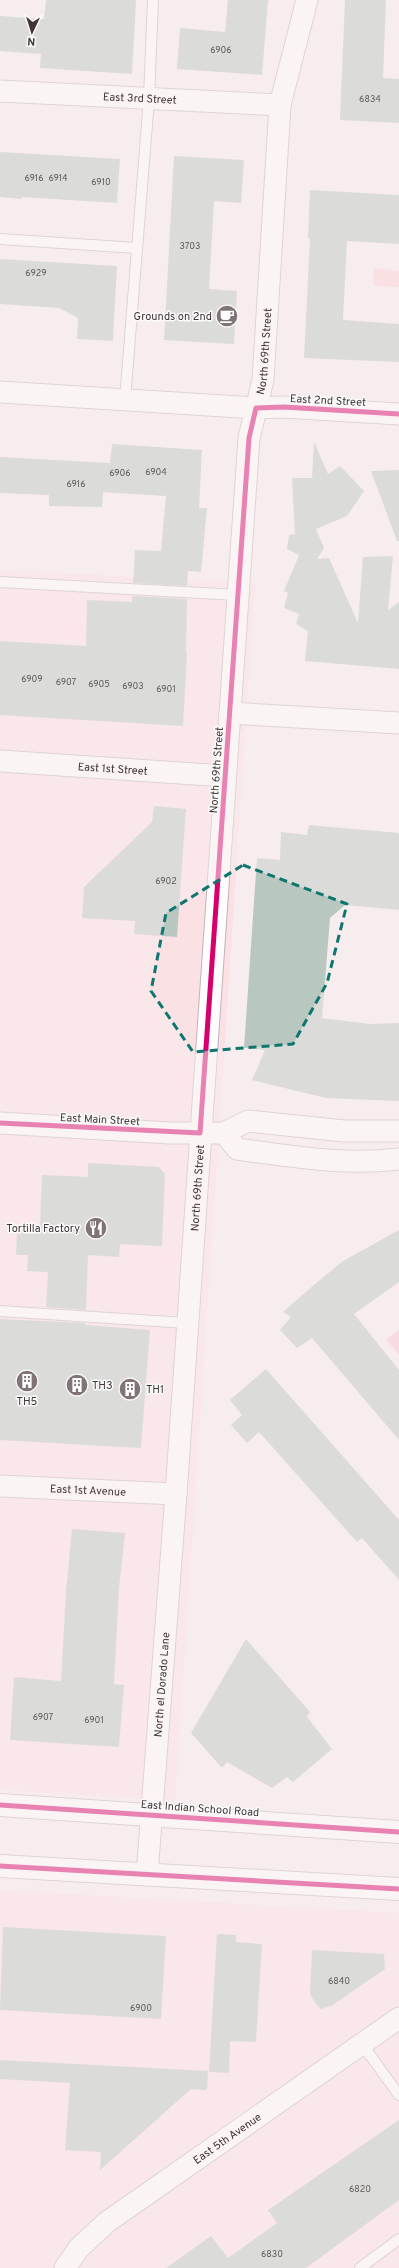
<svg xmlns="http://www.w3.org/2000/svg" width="399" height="2268" font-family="Overpass,sans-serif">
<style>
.built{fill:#fbe0e4}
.green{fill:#f4c6ce}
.water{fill:#f8d1d6}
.building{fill:#b9c7c1}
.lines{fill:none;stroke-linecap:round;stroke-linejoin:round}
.lane-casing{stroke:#bfb5b6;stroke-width:12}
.street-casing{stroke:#bfb5b6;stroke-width:23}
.secondary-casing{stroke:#bfb5b6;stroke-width:24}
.lane{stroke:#fefcfc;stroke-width:10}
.street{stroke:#fefcfc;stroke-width:21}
.secondary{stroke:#fefcfc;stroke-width:22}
.cycleway-casing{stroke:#fbfbfb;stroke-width:8}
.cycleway{stroke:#d6006c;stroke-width:5}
.marked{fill:none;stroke:#0f766e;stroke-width:3;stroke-dasharray:8 5;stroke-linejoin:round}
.labels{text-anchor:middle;stroke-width:3;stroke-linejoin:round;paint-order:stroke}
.number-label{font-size:9px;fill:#5e5958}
.street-label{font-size:11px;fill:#403435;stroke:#fbfbfb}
.poi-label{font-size:11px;fill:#403435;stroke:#fbfbfb;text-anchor:end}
</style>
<rect width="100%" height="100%" fill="#f7ecee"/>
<!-- built -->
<g class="built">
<path d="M0,570L255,583L175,1801L0,1790Z"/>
<path d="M0,1890L399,1913V2268H0Z"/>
</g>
<!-- green -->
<path class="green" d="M399,1330V1355L386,1339Z"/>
<!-- water -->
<path class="water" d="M373,268L399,271V287L374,286Z"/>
<!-- building -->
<g class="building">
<path d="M46,0H136L132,74L40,68L41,54L0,51V16L44,19Z"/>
<path d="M228,0H268L262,75L177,69L180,28L225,32Z"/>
<path d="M345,0H386L383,78L399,79V123L340,120Z"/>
<path d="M0,152L120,159L117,203L22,197V199L0,197Z"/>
<path d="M174,156L244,160L241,203L214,201L209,289L237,291L234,344L164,340Z"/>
<path d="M310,190L399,195V244L347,241L343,320L399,324V362L304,358L310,239H308Z"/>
<path d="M0,259L117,266L113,341L77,339L78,318L59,308L0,304Z"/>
<path d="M314,442L328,474L340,466L364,491L347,516L316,529L324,548L317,559L329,558L358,623L363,557L393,556L388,610L399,602V669L305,661L308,631L296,624L299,614L284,608L288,593L284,591L299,555L287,549L289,535L295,534L292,478H312Z"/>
<path d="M112,444L202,450L199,508H207L201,572L188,571L187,586L133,583L135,550L161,551L166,496L103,492L102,507L49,506V495L0,493V457L110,463Z"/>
<path d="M399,470V541H397L371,471Z"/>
<path d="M132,596L187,599L186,652L187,653L183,726L0,715V641L86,646L87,600L132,602Z"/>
<path d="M154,806L186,809L177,937L134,934L135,921L82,918L84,887L152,822Z"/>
<path d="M309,825L399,833V910L345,905L330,918L322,1018L370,1024L399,1023V1101L326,1098L252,1080L265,1050L244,1048L257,858L280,860L281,832L307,835Z"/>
<path d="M88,1163L159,1167L165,1174L162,1246L120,1244L119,1257L88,1255L86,1310L46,1307L48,1272L27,1271L28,1255H16L17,1232L29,1233V1224L40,1225L42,1175L88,1177Z"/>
<path d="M399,1230V1282L354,1314L399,1370V1440L312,1338L297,1348L280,1330L291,1317L283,1312L315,1284L343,1261Z"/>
<path d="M0,1319L85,1323V1325L150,1330L141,1448L0,1440Z"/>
<path d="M266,1369L399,1520V1580L362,1538L357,1542L259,1432L247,1443L231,1425L242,1415L230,1400Z"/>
<path d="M72,1529L125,1533L119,1588L114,1684L124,1685L119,1747L10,1740L14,1677L61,1681L66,1592Z"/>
<path d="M246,1639L310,1712L307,1717L332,1749L293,1782L287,1777L272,1788L227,1762L222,1768L191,1733Z"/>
<path d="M3,1927L166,1936L161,2019L0,2010Z"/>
<path d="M217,1934L236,1935V1942L262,1944L256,2042L230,2041L229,2073L209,2072Z"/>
<path d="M312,1950L384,1954L385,1969L331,2006L321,2009L315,2003L310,1994Z"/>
<path d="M0,2060L208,2071L207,2090L191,2089L100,2170L101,2152L65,2150L70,2083L0,2079Z"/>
<path d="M399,2120V2200L306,2268H166L211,2236L228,2258L277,2223L268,2210Z"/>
</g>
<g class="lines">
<!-- lane casing -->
<g class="lane-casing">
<g id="lane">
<path d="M0,239L137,248"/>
<path d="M125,400L149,99L153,0"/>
<path d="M0,582L238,595"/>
<path d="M0,1311L187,1323"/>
<path d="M362,2044L399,2095"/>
<path d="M360,2268L399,2239"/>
</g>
</g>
<!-- street casing -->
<g class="street-casing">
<g id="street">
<path id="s1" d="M0,91L280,105"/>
<path d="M0,392L256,408L284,407L399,414"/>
<path d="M230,713L399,723"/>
<path id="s2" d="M0,761L225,776"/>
<path d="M0,1123L170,1133H224L248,1121L344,1131H399"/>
<path d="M224,1133L237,1149C291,1156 344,1166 399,1159"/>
<path id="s3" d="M0,1486L176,1494"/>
<path id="s4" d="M147,1875L176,1494L249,438L263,380L280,105L307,0"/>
<path id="s5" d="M65,2268L79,2248L107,2222L399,2018"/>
</g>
</g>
<!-- secondary casing -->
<g class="secondary-casing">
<g id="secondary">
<path d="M0,1805L399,1832"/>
<path d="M0,1866L399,1889"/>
</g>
</g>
<!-- lane -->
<use href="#lane" class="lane"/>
<!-- street -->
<use href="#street" class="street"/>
<!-- secondary -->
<use href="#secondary" class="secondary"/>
<!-- cycleway casing -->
<g class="cycleway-casing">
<g id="cycleway">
<path d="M0,1123L200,1133L249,438L256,408L284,407L399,414"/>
<path d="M0,1805L399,1832"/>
<path d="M0,1866L399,1889"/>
</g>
</g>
<!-- cycleway -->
<use href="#cycleway" class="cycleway"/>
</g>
<!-- marked area -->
<path d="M0 0H399V2268H0ZM243,865L347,904L327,983L293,1044L193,1052L151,991L166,913Z" fill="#f7ecee" fill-opacity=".55" fill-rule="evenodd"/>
<path class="marked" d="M243,865L347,904L327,983L293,1044L193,1052L151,991L166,913Z"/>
<!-- icons -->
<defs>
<g id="cafe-disc" transform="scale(1.15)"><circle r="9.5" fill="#807476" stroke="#fbfbfb"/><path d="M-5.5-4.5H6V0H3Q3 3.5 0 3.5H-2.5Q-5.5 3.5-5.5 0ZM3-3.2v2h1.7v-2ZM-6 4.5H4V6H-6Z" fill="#fff"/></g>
<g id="restaurant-disc" transform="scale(1.15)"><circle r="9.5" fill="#807476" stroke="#fbfbfb"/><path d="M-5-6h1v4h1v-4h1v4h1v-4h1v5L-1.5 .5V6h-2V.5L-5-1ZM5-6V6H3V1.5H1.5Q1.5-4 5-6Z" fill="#fff"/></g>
<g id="building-disc" transform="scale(1.15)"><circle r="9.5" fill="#807476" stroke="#fbfbfb"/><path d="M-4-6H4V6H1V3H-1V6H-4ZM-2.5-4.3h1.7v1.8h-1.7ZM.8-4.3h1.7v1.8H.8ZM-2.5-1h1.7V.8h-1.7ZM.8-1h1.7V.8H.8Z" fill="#fff"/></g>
</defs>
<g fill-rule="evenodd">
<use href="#cafe-disc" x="227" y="316"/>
<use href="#restaurant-disc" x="96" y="1228"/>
<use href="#building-disc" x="27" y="1381"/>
<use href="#building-disc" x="77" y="1385"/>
<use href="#building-disc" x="130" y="1389"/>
</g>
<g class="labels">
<!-- number labels -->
<g class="number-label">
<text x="221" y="53">6906</text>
<text x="370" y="102">6834</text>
<text x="34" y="181">6916</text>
<text x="58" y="181">6914</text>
<text x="101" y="185">6910</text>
<text x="190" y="249">3703</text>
<text x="36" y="276">6929</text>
<text x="156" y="475">6904</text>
<text x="120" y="476">6906</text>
<text x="76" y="487">6916</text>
<text x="32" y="682">6909</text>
<text x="66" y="685">6907</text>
<text x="99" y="687">6905</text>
<text x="133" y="689">6903</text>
<text x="166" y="692">6901</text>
<text x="166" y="884">6902</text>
<text x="43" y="1720">6907</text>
<text x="94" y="1723">6901</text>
<text x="339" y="1984">6840</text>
<text x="141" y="2011">6900</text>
<text x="360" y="2192">6820</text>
<text x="272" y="2257">6830</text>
</g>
<!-- street labels -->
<g class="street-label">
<text dy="4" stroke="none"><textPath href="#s1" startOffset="140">East 3rd Street</textPath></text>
<text dy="4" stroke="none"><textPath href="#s4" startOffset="1529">North 69th Street</textPath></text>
<text transform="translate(328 400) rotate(3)" y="4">East 2nd Street</text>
<text dy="4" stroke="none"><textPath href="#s2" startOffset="113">East 1st Street</textPath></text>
<text transform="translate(216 770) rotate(-86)" y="4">North 69th Street</text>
<text transform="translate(100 1119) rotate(3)" y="4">East Main Street</text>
<text dy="4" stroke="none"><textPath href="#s4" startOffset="689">North 69th Street</textPath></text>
<text dy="4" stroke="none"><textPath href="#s3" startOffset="88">East 1st Avenue</textPath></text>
<text dy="4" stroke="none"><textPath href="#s4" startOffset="191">North el Dorado Lane</textPath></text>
<text transform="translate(200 1808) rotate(4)" y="4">East Indian School Road</text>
<text dy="4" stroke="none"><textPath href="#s5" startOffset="209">East 5th Avenue</textPath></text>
</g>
<!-- poi labels -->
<g class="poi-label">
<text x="212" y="320">Grounds on 2nd</text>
<text x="80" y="1232">Tortilla Factory</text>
<text x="92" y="1389" text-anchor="start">TH3</text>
<text x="146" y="1393" text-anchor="start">TH1</text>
<text x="27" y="1405" text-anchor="middle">TH5</text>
</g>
</g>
<!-- north arrow -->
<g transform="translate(32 32) rotate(184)" stroke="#fbfbfb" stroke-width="3" paint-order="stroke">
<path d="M0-3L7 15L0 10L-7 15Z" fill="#403435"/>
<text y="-6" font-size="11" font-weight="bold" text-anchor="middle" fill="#403435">N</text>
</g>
</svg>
